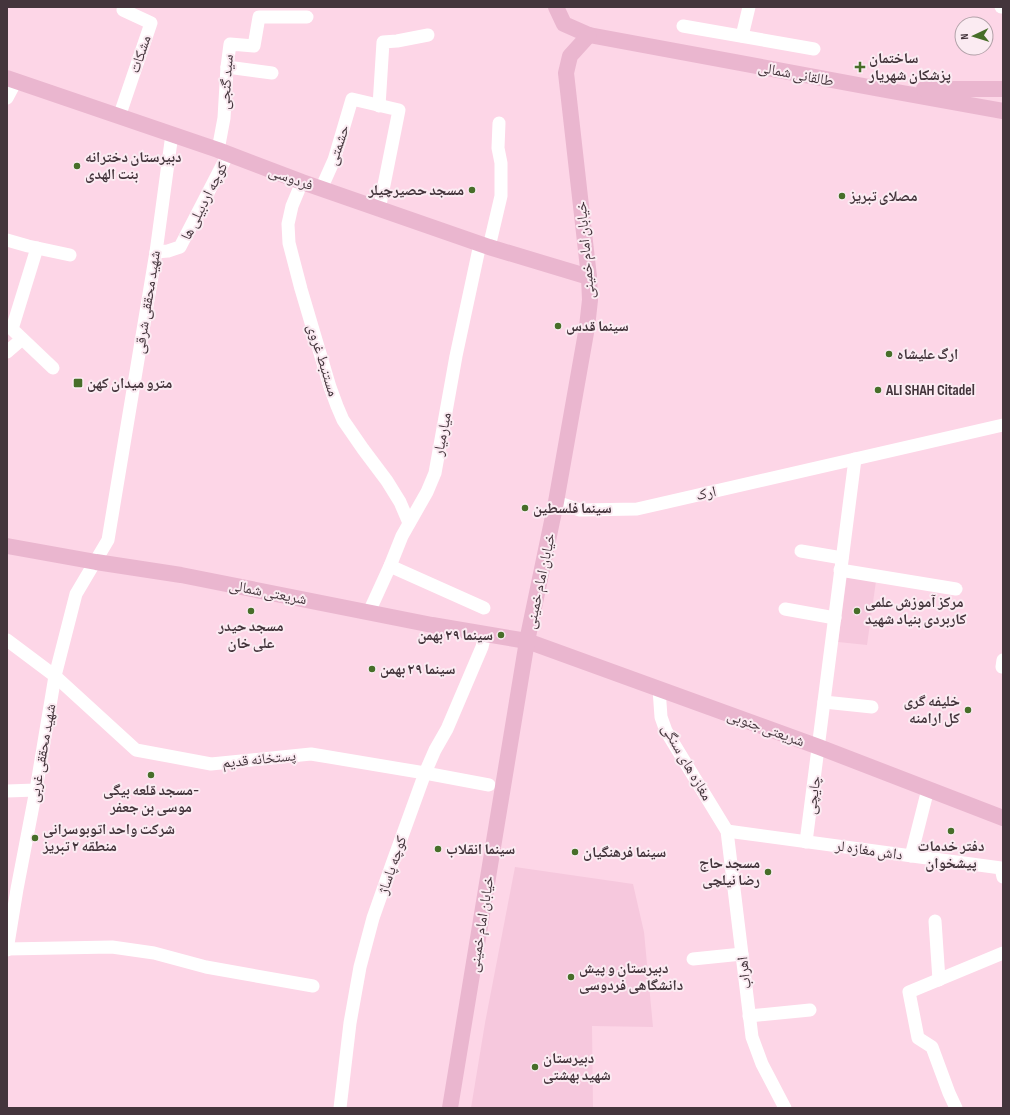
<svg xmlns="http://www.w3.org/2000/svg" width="1010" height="1115" font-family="'Sofia Sans Condensed','Noto Naskh Arabic',sans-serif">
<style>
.built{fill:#f6c8dd}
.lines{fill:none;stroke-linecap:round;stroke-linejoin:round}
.minor{stroke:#fff;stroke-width:13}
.major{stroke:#eab6cf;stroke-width:16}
.poi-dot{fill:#476e29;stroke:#fbebf2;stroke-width:1.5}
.labels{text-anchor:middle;stroke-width:4;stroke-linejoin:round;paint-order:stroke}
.street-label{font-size:15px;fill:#44353c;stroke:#fbebf2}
.poi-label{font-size:15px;font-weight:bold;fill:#44353c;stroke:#fbebf2;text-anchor:start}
</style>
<rect width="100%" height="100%" fill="#fdd6e7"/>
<!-- built -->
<g class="built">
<path d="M847,575L876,581L867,645L838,642Z"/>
<path d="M515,867L633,884L644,932L653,1027L592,1026L593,1108H471L485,1023Z"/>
</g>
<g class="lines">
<!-- minor -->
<g class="minor">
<path d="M1001,7H1003"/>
<path d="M683,26L814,49"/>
<path d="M742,36L749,7"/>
<path d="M227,67L272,73"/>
<path d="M7,98L16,81"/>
<path d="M379,106L383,42L397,41L428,35"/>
<path d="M119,117L151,23L123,10L124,7"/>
<path d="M218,150L224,118L227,67L230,44L254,46L259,17H307"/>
<path d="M302,182L292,206L288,224L289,243L301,289L330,387L337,406L343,420L363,449L387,481L400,502L409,523"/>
<path d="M321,189L334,160L352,99L399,110L379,210"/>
<path d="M7,240L28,246L70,255"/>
<path d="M489,247L501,196V163L498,148L499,123"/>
<path d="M37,248L12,329L53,368"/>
<path d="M156,252L168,251L180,247L228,154"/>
<path d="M7,352L22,339"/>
<path d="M556,502L580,510L637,509L1003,425"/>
<path d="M801,551L842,558"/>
<path d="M390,566L484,608"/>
<path d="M840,570L956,589"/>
<path d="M785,609L835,618"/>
<path d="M369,612L390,566L402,536L427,492L435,473L456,356L480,244"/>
<path d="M7,640L55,676L136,750L211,764L311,754L425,773L489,785"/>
<path d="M1002,667L1003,660"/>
<path d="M659,689L661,717L666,731L727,831L752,1037L762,1064L785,1108"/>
<path d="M824,702L872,707"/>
<path d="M7,791L36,790"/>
<path d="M727,831L1001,868L1003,877"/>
<path d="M806,842L855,459"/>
<path d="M911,856L928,789"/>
<path d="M935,921L939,980"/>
<path d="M7,949L112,947L154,953L206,967L313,986"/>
<path d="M7,950L17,889L36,790L55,676L76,594L108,540L156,252L172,134"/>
<path d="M693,959L742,954"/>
<path d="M749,1016L810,1010"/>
<path d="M340,1108L350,1023L360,967L373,918L392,864L425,773L435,750L447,729L482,647L485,634"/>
<path d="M956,1108L949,1093L932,1047L918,1038L909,992L1003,953"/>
</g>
<!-- major -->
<g class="major">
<path d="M556,7L564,24L589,35L880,89L1003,111"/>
<path d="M7,78L218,150L302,182L489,247L589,277"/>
<path d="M924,89H1003"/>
<path d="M7,546L96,562L181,575L432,625L527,641L819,747L1003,818"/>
<path d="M450,1108L527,641L556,502L587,327L590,300L589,277L566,73L570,56L589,35"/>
</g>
</g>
<!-- markers -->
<g class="poi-dot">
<path d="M858 61h4v4h4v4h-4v4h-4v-4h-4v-4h4z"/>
<circle cx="77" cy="166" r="4"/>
<circle cx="472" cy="190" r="4"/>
<circle cx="842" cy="196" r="4"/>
<circle cx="558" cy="326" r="4"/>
<circle cx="889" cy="354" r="4"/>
<rect x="73" y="378" width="10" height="10" rx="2"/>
<circle cx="878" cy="390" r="4"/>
<circle cx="525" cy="508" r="4"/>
<circle cx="251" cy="611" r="4"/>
<circle cx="857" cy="611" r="4"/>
<circle cx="501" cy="635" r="4"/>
<circle cx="372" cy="669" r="4"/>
<circle cx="968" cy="710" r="4"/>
<circle cx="151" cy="775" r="4"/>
<circle cx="951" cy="831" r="4"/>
<circle cx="35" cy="838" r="4"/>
<circle cx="438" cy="849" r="4"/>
<circle cx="575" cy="852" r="4"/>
<circle cx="768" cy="872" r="4"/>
<circle cx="571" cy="977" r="4"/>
<circle cx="535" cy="1067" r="4"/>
</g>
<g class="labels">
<!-- street labels -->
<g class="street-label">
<text transform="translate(140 54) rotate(-71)" y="5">مشکات</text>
<text transform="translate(796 74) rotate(11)" y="5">طالقانی شمالی</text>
<text transform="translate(226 82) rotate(-86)" y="5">سید گنجی</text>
<text transform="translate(338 145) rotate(-72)" y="5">حشمتی</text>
<text transform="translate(291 178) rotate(20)" y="5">فردوسی</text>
<text transform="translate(204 201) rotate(-63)" y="5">کوچه اردبیلی ها</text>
<text transform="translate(585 250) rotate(-95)" y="5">خیابان امام خمینی</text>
<text transform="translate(147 302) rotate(-81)" y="5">شهید محققی شرقی</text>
<text transform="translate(323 360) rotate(73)" y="5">مستنبط غروی</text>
<text transform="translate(442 434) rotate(-79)" y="5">میارمیار</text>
<text transform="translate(706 493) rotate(-13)" y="5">ارک</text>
<text transform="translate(540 581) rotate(-78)" y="5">خیابان امام خمینی</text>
<text transform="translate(268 592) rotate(11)" y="5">شریعتی شمالی</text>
<text transform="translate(766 728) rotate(20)" y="5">شریعتی جنوبی</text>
<text transform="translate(42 753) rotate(-80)" y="5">شهید محققی غربی</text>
<text transform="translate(259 759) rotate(-6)" y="5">پستخانه قدیم</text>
<text transform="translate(687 762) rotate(60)" y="5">مغازه های سنگی</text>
<text transform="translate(813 795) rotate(-82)" y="5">چایچی</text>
<text transform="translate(869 850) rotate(8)" y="5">داش مغازه لر</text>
<text transform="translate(392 865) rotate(-71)" y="5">کوچه پاساژ</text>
<text transform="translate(481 924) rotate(-81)" y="5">خیابان امام خمینی</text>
<text transform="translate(744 973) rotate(-97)" y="5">اهراب</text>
</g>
<!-- poi labels -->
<g class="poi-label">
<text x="869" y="63">ساختمان<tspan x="869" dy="17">پزشکان شهریار</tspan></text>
<text x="85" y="162">دبیرستان دخترانه<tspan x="85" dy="17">بنت الهدی</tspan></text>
<text x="464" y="195" text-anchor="end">مسجد حصیرچیلر</text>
<text x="850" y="201">مصلای تبریز</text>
<text x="566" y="331">سینما قدس</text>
<text x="897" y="359">ارگ علیشاه</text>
<text x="87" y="388">مترو میدان کهن</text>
<text x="886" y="395">ALI SHAH Citadel</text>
<text x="533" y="513">سینما فلسطین</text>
<text x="865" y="607">مرکز آموزش علمی<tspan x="865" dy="17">کاربردی بنیاد شهید</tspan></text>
<text x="251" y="631" text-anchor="middle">مسجد حیدر<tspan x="251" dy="17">علی خان</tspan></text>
<text x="493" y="640" text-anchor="end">سینما ٢٩ بهمن</text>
<text x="380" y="674">سینما ۲۹ بهمن</text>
<text x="960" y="706" text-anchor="end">خلیفه گری<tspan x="960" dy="17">کل ارامنه</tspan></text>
<text x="151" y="795" text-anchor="middle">مسجد قلعه بیگی-<tspan x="151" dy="17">موسی بن جعفر</tspan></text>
<text x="43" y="834">شرکت واحد اتوبوسرانی<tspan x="43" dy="17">منطقه ۲ تبریز</tspan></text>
<text x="951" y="851" text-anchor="middle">دفتر خدمات<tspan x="951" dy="17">پیشخوان</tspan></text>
<text x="446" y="854">سینما انقلاب</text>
<text x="583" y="857">سینما فرهنگیان</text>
<text x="760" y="868" text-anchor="end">مسجد حاج<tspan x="760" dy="17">رضا نیلچی</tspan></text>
<text x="579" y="973">دبیرستان و پیش<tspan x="579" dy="17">دانشگاهی فردوسی</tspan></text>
<text x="543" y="1063">دبیرستان<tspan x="543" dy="17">شهید بهشتی</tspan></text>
</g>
</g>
<!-- border -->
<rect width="1010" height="1115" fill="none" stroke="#44353c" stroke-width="16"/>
<!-- north arrow -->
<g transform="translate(974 36) rotate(266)"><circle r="19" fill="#fbebf2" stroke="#b2a2a9"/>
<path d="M0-3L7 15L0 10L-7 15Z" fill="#476e29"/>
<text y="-6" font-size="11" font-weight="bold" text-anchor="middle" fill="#44353c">N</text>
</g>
</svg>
